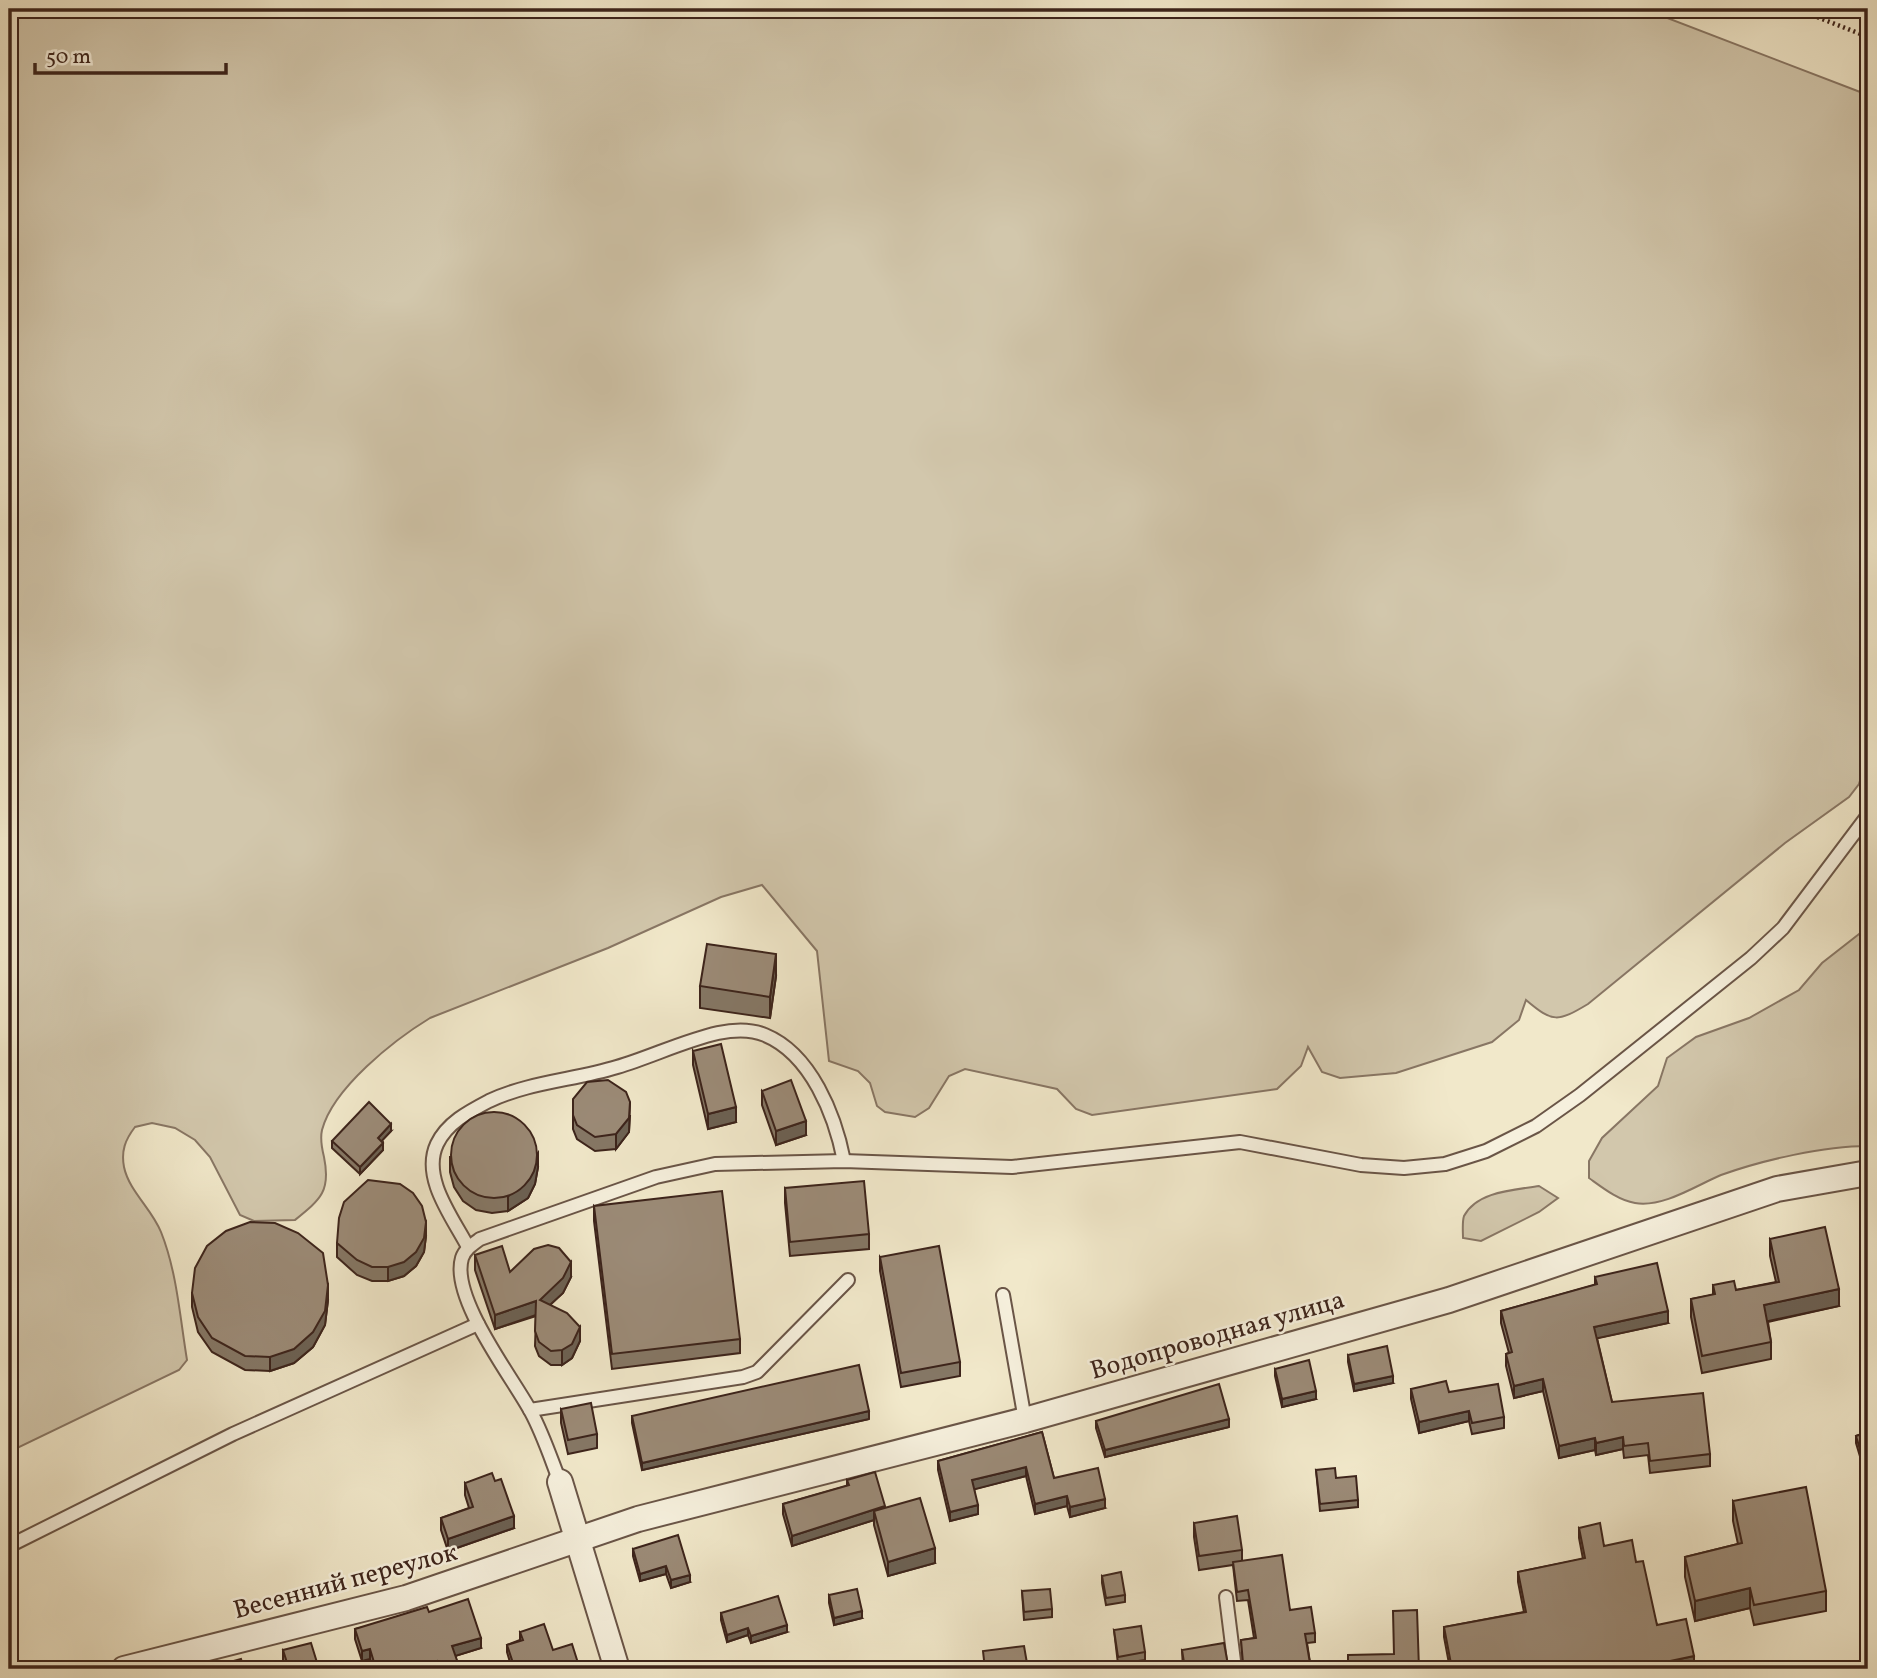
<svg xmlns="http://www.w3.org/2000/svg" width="1877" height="1678" font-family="Vollkorn,serif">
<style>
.green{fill:#d2c7ac;stroke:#887664;stroke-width:2}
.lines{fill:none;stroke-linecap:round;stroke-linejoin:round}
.lane-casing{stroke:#6a5547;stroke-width:16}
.street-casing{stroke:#6a5547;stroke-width:28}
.path{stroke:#3d241b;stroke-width:4.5;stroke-dasharray:2 3.5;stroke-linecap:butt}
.lane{stroke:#f6f0dd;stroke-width:12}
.street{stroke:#f6f0dd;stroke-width:24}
.wall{fill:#857765;stroke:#3d241b;stroke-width:2}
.shaded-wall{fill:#6c6153;stroke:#3d241b;stroke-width:2}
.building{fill:#9b8a76;stroke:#3d241b;stroke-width:2}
.labels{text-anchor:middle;stroke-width:5;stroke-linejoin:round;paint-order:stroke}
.street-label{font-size:26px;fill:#3d241b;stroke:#f6f0dd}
</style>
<rect width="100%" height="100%" fill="#f1e8ca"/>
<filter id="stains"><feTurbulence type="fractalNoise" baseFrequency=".00286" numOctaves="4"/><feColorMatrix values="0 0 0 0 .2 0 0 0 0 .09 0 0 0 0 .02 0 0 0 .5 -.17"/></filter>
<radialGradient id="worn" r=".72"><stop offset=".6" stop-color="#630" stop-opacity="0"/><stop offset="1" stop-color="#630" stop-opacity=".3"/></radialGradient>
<!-- green -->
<g class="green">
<path d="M9,9H1644L1868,95V754L1859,784L1849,797L1785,843L1588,1004C1558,1022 1553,1023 1526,1000L1519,1020L1492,1042L1396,1073L1340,1078L1322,1072L1308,1047L1301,1066L1277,1089L1092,1115L1076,1109L1057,1089L965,1069L949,1076L929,1108L915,1117L885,1112L877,1106L870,1083L858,1071L829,1061L817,951L762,885L721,897L608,948L430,1018C394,1040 333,1088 322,1130C320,1139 322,1149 324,1157C331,1191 321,1199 295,1220L254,1221L240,1215L210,1157L195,1140L175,1128L152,1123L135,1127C125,1140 121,1151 124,1167C129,1191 152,1209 161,1232C177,1272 180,1318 187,1360L179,1370L9,1452Z"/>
<path d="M1868,927V1146C1824,1146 1763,1160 1721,1175C1697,1185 1663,1208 1635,1203C1618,1200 1603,1188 1589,1178V1161L1602,1138L1658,1086L1667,1058L1696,1037L1749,1018L1799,990L1822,963Z"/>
<path d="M1539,1186L1558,1198L1539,1212L1481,1241L1463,1238C1463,1232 1462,1222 1464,1216C1477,1191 1515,1190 1539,1186Z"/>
</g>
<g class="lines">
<!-- lane casing -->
<g class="lane-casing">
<g id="lane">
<path d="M468,1247C453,1218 421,1178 437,1144C447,1123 468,1112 489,1101C529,1082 575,1080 617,1067C651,1057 683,1041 718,1033C732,1030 751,1029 765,1035C811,1054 835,1115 844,1161"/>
<path d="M1003,1295L1025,1420"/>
<path d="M530,1410L743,1377L757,1372L848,1280"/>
<path d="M560,1482C551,1459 543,1434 531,1412C513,1378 450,1298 462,1258C465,1249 473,1244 480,1239L656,1177L715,1164L844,1161L1012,1167L1240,1142L1361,1165L1404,1168L1445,1164L1486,1151L1536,1126L1580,1095L1751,958L1783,928L1868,815"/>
<path d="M9,1546L233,1434L478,1324"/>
<path d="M1226,1597L1235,1669"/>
</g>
</g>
<!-- street casing -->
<g class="street-casing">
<g id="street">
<path d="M560,1482L617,1669"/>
<path d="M124,1669L406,1598L638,1519L1025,1420L1449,1300L1777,1189L1868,1173"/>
</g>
</g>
<!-- path -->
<path class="path" d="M1797,9L1868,37"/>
<!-- lane -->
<use href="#lane" class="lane"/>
<!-- street -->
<use href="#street" class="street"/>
</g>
<!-- wall -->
<g class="wall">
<path d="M776,976L770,1018L700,1008V986Z"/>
<path d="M693,1051L736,1122L708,1129L693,1065Z"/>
<path d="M762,1091L806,1135L776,1145L762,1105Z"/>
<path d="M573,1115L630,1116L629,1132L616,1149L595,1151L577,1139L573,1129Z"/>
<path d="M391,1131L381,1141L383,1150L360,1174L332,1148V1141Z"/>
<path d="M450,1157L538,1167L535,1184L528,1198L508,1211L492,1213L476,1210L463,1201L454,1187L450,1172Z"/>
<path d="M785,1188L869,1234V1249L790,1256L785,1203Z"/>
<path d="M594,1206L740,1339V1353L612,1369L594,1221Z"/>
<path d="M426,1236L424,1252L416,1266L404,1276L388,1281H372L357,1275L337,1257V1243Z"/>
<path d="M1770,1239L1839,1306L1768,1322L1771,1342V1359L1702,1373L1691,1317V1299L1713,1295V1285L1736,1290L1776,1282L1770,1256Z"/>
<path d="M475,1255L510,1272L571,1277L563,1293L550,1305L580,1341L572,1358L562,1365H551L539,1356L535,1346L536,1316L495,1329L475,1270Z"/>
<path d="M880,1257L960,1362V1376L901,1387L880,1271Z"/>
<path d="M1595,1277L1668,1323L1597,1338L1612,1402L1710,1454V1466L1650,1473L1648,1455L1624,1458L1623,1449L1596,1455L1595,1450L1559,1458L1543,1391L1514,1398L1506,1366V1354L1509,1353L1501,1323V1311L1595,1285Z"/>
<path d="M192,1293L328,1300L325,1325L313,1347L294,1363L270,1371L245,1370L212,1352L198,1332L192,1307Z"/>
<path d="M1348,1355L1393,1383L1354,1391L1348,1362Z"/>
<path d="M1275,1369L1316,1399L1282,1407L1275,1376Z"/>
<path d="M1411,1389L1449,1392L1504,1417V1428L1472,1434L1469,1421L1419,1433L1411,1399Z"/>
<path d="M561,1409L597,1434V1448L568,1454L561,1423Z"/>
<path d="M632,1416L869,1419L642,1470L632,1423Z"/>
<path d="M1096,1421L1229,1427L1105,1457L1096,1428Z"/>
<path d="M1042,1432L1054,1478L1105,1508L1070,1517L1067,1506L1035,1514L1026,1476L974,1489L978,1514L950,1521L938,1470V1461Z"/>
<path d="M1868,1432V1483L1856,1443V1436Z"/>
<path d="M1316,1470L1336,1478L1358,1500V1507L1320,1511Z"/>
<path d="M847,1480L885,1508L935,1563L888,1576L874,1525V1520L792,1546L783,1514V1504L847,1486Z"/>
<path d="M465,1483L514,1528L448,1551L441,1530V1518L469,1508L465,1495Z"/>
<path d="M1733,1501L1826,1591V1611L1754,1625L1750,1608L1695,1621L1685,1577V1557L1738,1544L1733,1521Z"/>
<path d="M1194,1523L1242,1550V1561L1290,1610L1315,1633V1642L1307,1643L1311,1669H1183L1182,1650L1237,1668L1243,1663L1241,1640L1254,1638L1248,1600L1237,1601L1233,1565L1199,1570L1194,1537Z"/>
<path d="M1579,1528L1604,1546L1636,1562L1657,1625L1694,1666L1680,1669H1450L1444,1637V1627L1524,1612L1518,1582V1572L1583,1559L1579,1538Z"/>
<path d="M633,1549L690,1582L671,1588L666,1574L640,1581L633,1556Z"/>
<path d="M1102,1576L1125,1595V1602L1106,1605L1102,1583Z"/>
<path d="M1022,1591L1052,1609V1617L1024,1620Z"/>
<path d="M829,1595L862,1618L834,1625L829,1603Z"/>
<path d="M429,1612L481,1648L455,1656L460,1669H373L370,1659L362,1661L355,1639V1629Z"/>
<path d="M721,1613L787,1632L751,1643L748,1635L727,1642L721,1620Z"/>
<path d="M1114,1630L1145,1652V1660L1118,1664Z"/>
<path d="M520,1632L578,1669H512L507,1652V1645L520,1640Z"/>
<path d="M283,1650L319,1669H285L283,1665Z"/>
</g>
<!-- shaded-wall -->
<g class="shaded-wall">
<path d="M776,954V976L770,1018V997Z"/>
<path d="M630,1102L629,1132L616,1149V1134Z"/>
<path d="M736,1107V1122L708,1129V1114Z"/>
<path d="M806,1121V1135L776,1145V1131Z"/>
<path d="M391,1124V1131L378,1145V1138Z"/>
<path d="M383,1143V1150L360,1174V1167Z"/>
<path d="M538,1153V1167L535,1184L528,1198L508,1211V1197Z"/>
<path d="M426,1222V1236L424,1252L416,1266L404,1276L388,1281V1267Z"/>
<path d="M571,1262V1277L563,1293L540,1314V1300Z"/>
<path d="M328,1285V1300L325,1325L313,1347L294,1363L270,1371V1357Z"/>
<path d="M1839,1289V1306L1764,1322V1305Z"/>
<path d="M536,1301V1315L495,1329V1315Z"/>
<path d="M1668,1311V1323L1594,1339V1327Z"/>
<path d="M580,1327V1341L572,1358L562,1365V1350Z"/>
<path d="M1393,1376V1383L1354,1391V1384Z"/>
<path d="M1543,1379V1391L1514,1398V1386Z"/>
<path d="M1316,1391V1399L1282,1407V1399Z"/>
<path d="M869,1411V1419L642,1470V1463Z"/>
<path d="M1469,1411V1421L1419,1433V1422Z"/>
<path d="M1229,1419V1427L1105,1457V1450Z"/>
<path d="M1623,1437V1449L1596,1455V1443Z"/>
<path d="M1595,1438V1450L1559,1458V1446Z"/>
<path d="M1026,1467V1476L972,1490V1480Z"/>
<path d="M1067,1496V1506L1035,1514V1504Z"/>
<path d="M1105,1499V1508L1070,1517V1507Z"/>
<path d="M978,1505V1514L950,1521V1512Z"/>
<path d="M885,1506L874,1511V1520L792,1546V1536Z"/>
<path d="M514,1516V1528L448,1551V1539Z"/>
<path d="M935,1548V1563L888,1576V1562Z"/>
<path d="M666,1566V1574L640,1581V1574Z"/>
<path d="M690,1575V1582L671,1588V1580Z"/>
<path d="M1750,1588V1608L1695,1621V1601Z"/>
<path d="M862,1611V1618L834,1625V1618Z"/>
<path d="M787,1625V1632L751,1643V1636Z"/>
<path d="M748,1628V1635L727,1642V1635Z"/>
<path d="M481,1638V1648L452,1657V1646Z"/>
<path d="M370,1649V1659L362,1661V1651Z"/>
<path d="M1694,1656V1666L1680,1669H1632Z"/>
<path d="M437,1661V1669H410Z"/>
<path d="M578,1663V1669H559Z"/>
</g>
<!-- building -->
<g class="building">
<path d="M707,944L776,954L770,997L700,986Z"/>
<path d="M721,1044L736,1107L708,1114L693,1051Z"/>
<path d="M608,1080L626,1092L630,1102L629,1118L616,1134L595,1137L577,1125L573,1115V1099L587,1082Z"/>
<path d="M791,1080L806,1121L776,1131L762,1091Z"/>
<path d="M369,1102L391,1124L378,1138L383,1143L360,1167L332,1141Z"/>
<circle cx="494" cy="1155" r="43"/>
<path d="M368,1180L400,1184L413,1193L422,1206L426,1222L424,1238L416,1252L404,1262L388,1267H372L357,1260L337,1243L339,1218L344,1202Z"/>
<path d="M864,1181L869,1234L790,1242L785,1188Z"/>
<path d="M722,1191L740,1339L612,1354L594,1206Z"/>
<path d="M250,1222L275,1223L298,1233L323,1253L328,1285L325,1311L313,1332L294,1349L270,1357L245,1356L212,1338L198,1317L192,1293L195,1268L207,1246L226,1231Z"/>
<path d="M1825,1227L1839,1289L1764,1305L1771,1342L1702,1356L1691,1299L1715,1294L1713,1285L1734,1281L1736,1290L1779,1282L1770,1239Z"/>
<path d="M548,1245L559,1248L571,1262L563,1278L540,1300L567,1313L580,1327L572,1344L562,1350L551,1351L539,1342L535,1331L536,1301L495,1315L475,1255L502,1246L510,1272L534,1249Z"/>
<path d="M939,1246L960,1362L901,1373L880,1257Z"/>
<path d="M1657,1263L1668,1311L1594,1327L1612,1402L1703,1393L1710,1454L1650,1461L1648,1443L1624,1446L1623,1437L1596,1443L1595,1438L1559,1446L1543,1379L1514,1386L1506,1354L1512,1352L1501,1311L1597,1284L1595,1277Z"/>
<path d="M1387,1346L1393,1376L1354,1384L1348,1355Z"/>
<path d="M1309,1360L1316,1391L1282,1399L1275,1369Z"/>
<path d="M859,1365L869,1411L642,1463L632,1416Z"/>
<path d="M1446,1381L1449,1392L1498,1384L1504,1417L1472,1423L1469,1411L1419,1422L1411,1389Z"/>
<path d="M1219,1384L1229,1419L1105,1450L1096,1421Z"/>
<path d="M591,1403L597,1434L568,1440L561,1409Z"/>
<path d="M1042,1432L1054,1478L1098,1468L1105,1499L1070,1507L1067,1496L1035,1504L1026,1467L972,1480L978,1505L950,1512L938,1461Z"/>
<path d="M1868,1432V1476L1856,1436Z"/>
<path d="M1335,1468L1336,1478L1356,1476L1358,1500L1320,1504L1316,1470Z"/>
<path d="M875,1472L885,1506L792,1536L783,1504L849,1485L847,1480Z"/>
<path d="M492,1473L495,1481L501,1479L514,1516L448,1539L441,1518L473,1507L465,1483Z"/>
<path d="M1806,1487L1826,1591L1754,1605L1750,1588L1695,1601L1685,1557L1742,1543L1733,1501Z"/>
<path d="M920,1498L935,1548L888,1562L874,1511Z"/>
<path d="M1237,1516L1242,1550L1199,1556L1194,1523Z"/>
<path d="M1600,1523L1604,1546L1632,1540L1636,1562L1643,1561L1657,1625L1686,1619L1694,1656L1632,1669H1452L1444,1627L1526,1612L1518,1572L1585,1558L1579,1528Z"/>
<path d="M678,1535L690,1575L671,1580L666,1566L640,1574L633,1549Z"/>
<path d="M1282,1555L1290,1610L1311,1607L1315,1633L1305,1634L1311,1669H1185L1182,1650L1224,1643L1228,1665L1237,1668L1243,1663L1241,1640L1256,1638L1248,1590L1237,1592L1233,1562Z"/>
<path d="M1121,1572L1125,1595L1106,1598L1102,1576Z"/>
<path d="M857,1589L862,1611L834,1618L829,1595Z"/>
<path d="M1050,1589L1052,1609L1024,1612L1022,1591Z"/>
<path d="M778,1596L787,1625L751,1636L748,1628L727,1635L721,1613Z"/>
<path d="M468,1599L481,1638L452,1646L460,1669H440L437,1661L410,1669H376L370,1649L362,1651L355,1629L427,1607L429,1612Z"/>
<path d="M1417,1610L1419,1669H1348V1655L1394,1654L1393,1611Z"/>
<path d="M544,1624L553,1650L572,1644L578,1663L559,1669H515L507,1645L523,1640L520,1632Z"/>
<path d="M1141,1626L1145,1652L1118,1657L1114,1630Z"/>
<path d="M311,1643L319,1669H289L283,1650Z"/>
<path d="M1024,1646L1028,1669H985L983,1651Z"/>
<path d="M241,1659L244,1669H204Z"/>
</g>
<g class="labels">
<!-- street labels -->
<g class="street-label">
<text transform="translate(1217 1334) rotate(-16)" y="9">Водопроводная улица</text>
<text transform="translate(345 1580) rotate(-15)" y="9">Весенний переулок</text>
</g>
</g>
<!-- margin -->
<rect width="1877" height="1678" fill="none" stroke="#f1e8ca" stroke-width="35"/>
<rect x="10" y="10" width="1856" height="1657" fill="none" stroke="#3d241b" stroke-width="3.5"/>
<rect x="18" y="18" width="1842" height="1643" fill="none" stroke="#3d241b" stroke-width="2"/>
<!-- scale -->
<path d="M35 63v10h191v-10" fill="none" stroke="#3d241b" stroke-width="3.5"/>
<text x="46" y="63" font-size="21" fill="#3d241b" stroke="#f6f0dd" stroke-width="5" paint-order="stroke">50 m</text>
<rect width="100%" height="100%" filter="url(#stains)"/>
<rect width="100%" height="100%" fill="url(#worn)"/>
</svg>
